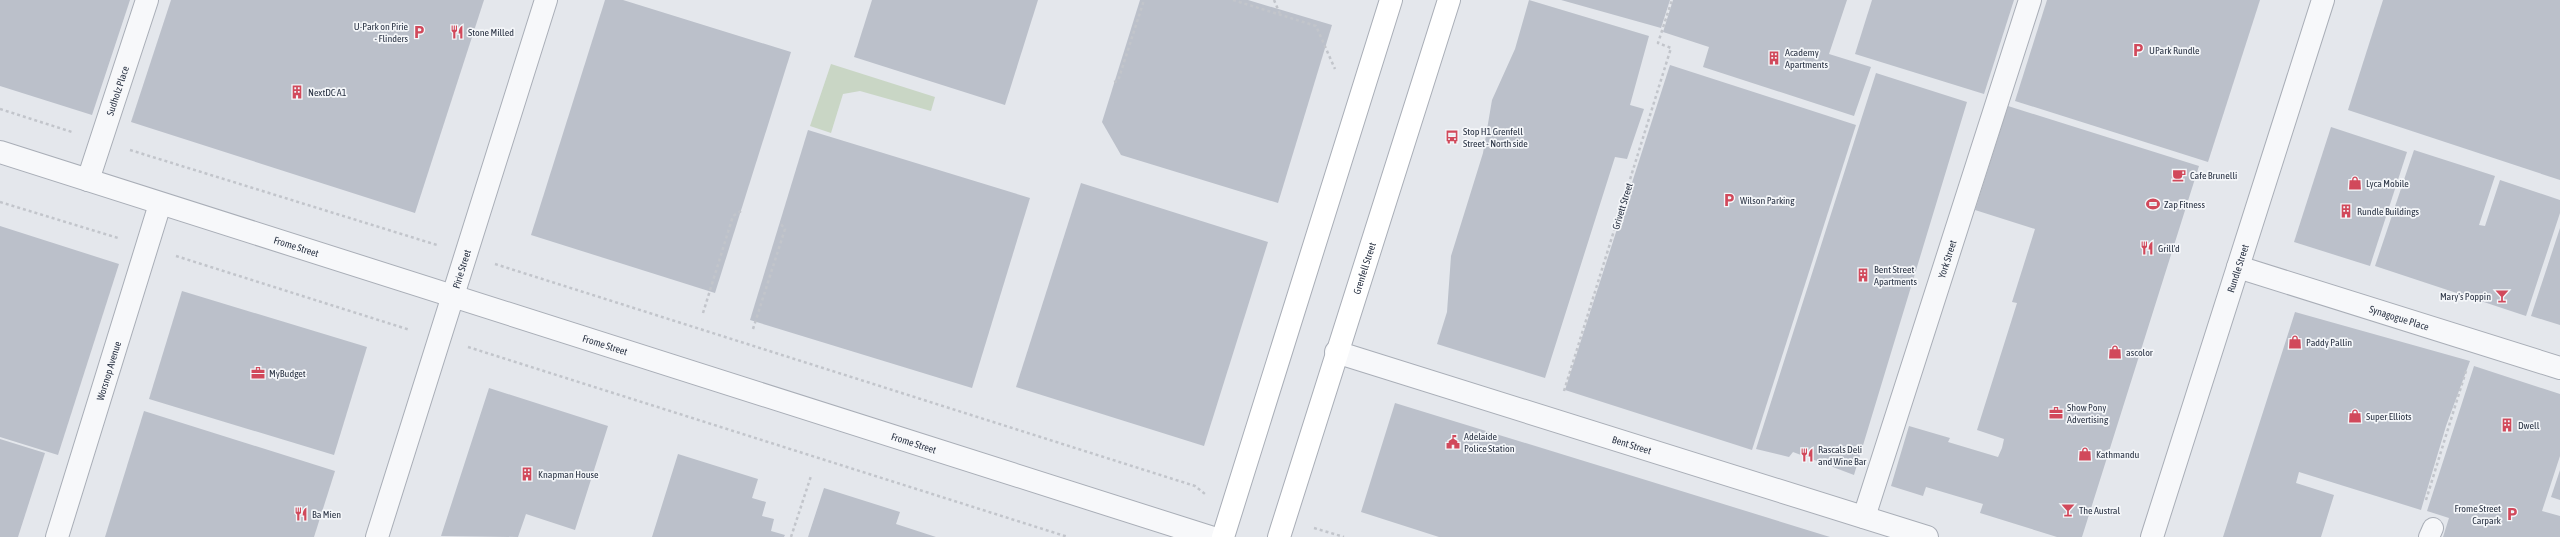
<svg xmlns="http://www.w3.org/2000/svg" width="2560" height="537" font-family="'Asap Condensed',sans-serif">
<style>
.green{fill:#c9d6c5}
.building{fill:#bbc0ca}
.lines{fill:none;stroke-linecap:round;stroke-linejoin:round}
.service-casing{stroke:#a9aeb7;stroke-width:22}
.minor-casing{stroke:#a9aeb7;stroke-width:24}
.tertiary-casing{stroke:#a9aeb7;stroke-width:24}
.secondary-casing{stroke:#a9aeb7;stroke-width:24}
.path{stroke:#c2c5cb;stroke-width:2.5;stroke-dasharray:3 3;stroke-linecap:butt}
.service{stroke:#f7f8fa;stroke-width:20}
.minor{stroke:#f7f8fa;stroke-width:22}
.tertiary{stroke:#f7f8fa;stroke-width:22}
.secondary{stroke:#fff;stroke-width:22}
.labels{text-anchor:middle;stroke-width:3.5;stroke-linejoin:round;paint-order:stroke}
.poi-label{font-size:10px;fill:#2b3445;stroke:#f4f6f9;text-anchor:start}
.street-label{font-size:10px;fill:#2b3445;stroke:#f4f6f9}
</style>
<rect width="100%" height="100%" fill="#e4e7ec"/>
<!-- green -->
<path class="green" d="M831,64L935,97L931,111L860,91L843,94L831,133L810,126Z"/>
<!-- building -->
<g class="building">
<path d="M0,0H130L92,115L0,86Z"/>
<path d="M171,0H484L415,213L131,122Z"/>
<path d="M605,0H623L791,52L715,293L531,235Z"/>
<path d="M872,0H1038L1005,105L854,57Z"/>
<path d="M1140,0H1248L1332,25L1278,203L1121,155L1102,122Z"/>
<path d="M1529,0L1649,36L1630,105L1644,109L1627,159L1615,157L1545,378L1437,344L1447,312L1451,256L1483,153L1492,100L1515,49Z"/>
<path d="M1561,0H1670L1661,28Z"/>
<path d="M1673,0H1847L1829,54L1871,67L1854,116L1703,67L1709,47L1663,32Z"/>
<path d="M1872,0H2014L1984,94L1855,54Z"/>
<path d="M2047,0H2260L2208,162L2015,101Z"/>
<path d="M2383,0H2560V180L2348,110Z"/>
<path d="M1670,65L1856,125L1752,450L1565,390Z"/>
<path d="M1876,73L1967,102L1854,475L1793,452L1789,457L1756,449Z"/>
<path d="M2008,106L2199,166L2082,537H2057L1980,513L1983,504L1926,487L1923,496L1891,486L1909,426L1950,438L1948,442L1998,457L2002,448L2004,439L1977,430L2017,303L2012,302L2035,229L1975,210Z"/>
<path d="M2331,127L2407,152L2370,266L2294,242Z"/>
<path d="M808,130L1030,198L972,388L750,320Z"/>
<path d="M2414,150L2495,176L2479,225L2485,226L2500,180L2560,200V213L2526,316L2375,266Z"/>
<path d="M1081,183L1268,242L1204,446L1016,387Z"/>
<path d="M0,226L119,264L58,455L0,437Z"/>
<path d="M2560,228V325L2531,316Z"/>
<path d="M182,291L367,347L334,455L149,399Z"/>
<path d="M2295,312L2470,361L2446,426L2421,510L2299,472L2296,483L2334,495L2321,537H2223Z"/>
<path d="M2474,366L2560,394V456L2542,511L2560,516V537H2443L2449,518L2427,511Z"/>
<path d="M489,388L608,426L575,530L526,514L518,537L441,536Z"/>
<path d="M1395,403L1649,481L1830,537H1439L1361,512Z"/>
<path d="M144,411L335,471L314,537H105Z"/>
<path d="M0,439L45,453L18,537H0Z"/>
<path d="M678,454L758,479L752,498L766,502L762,516L774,519L771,531L785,535L784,537H652Z"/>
<path d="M2560,470V500L2551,497Z"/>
<path d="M824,488L900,512L896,524L936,537H808Z"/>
</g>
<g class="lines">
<!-- service casing -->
<g class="service-casing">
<path id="service" d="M2429,537L2433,528"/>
</g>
<!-- minor casing -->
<g class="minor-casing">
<g id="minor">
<path id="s1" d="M88,180L147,0"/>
<path id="s2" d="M2238,267L2560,368"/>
<path id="s3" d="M1336,352L1927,537"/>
<path id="s4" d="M1864,517L2030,0"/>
<path id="s5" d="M57,537L160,204"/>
</g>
</g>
<!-- tertiary casing -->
<g class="tertiary-casing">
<g id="tertiary">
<path id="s6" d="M0,152L1210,537"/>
<path id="s7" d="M377,537L546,0"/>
<path id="s8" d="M2152,537L2323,0"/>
</g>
</g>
<!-- secondary casing -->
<g class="secondary-casing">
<g id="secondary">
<path d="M1223,537L1391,0"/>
<path id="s9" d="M1279,537L1449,0"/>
</g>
</g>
<!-- path -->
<g class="path">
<path d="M1233,0L1316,26L1335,69"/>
<path d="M1274,0L1280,14"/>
<path d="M1114,82L1118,81L1144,0"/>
<path d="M0,109L72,132"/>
<path d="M130,150L437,245"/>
<path d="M0,202L118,238"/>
<path d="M176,256L410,330"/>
<path d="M495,264L1195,486L1205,494"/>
<path d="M703,313L733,216L741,211"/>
<path d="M753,329L785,229L780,223"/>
<path d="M468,347L1068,537"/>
<path d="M1564,391L1671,48L1658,43L1672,0"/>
<path d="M2426,500L2466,371"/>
<path d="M1314,528L1344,537"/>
<path d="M791,537L811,476"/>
</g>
<!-- service -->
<use href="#service" class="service"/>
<!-- minor -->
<use href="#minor" class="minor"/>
<!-- tertiary -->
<use href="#tertiary" class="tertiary"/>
<!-- secondary -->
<use href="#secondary" class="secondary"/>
</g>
<!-- icons -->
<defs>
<g id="parking-bare" transform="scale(1.08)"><path d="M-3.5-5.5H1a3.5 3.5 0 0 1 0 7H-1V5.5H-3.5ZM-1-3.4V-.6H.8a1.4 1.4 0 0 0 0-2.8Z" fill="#d1495b" stroke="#f4f6f9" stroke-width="2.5" paint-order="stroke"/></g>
<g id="restaurant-bare" transform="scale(1.08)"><path d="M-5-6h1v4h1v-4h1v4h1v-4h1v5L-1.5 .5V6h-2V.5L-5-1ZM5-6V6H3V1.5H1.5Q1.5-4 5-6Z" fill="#d1495b" stroke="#f4f6f9" stroke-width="2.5" paint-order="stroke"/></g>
<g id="building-bare" transform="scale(1.08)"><path d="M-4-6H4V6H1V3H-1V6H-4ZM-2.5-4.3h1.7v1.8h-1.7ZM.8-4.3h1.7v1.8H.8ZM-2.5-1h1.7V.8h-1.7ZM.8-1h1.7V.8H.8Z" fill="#d1495b" stroke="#f4f6f9" stroke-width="2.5" paint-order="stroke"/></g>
<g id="bus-bare" transform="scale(1.08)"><path d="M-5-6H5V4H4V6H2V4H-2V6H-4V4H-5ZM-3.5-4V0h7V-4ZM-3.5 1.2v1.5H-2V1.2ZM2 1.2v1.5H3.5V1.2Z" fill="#d1495b" stroke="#f4f6f9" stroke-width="2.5" paint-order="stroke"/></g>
<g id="cafe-bare" transform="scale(1.08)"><path d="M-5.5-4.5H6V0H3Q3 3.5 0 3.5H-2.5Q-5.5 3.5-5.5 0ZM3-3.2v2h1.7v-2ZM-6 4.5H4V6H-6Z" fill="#d1495b" stroke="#f4f6f9" stroke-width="2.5" paint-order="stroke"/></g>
<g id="shop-bare" transform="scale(1.08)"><path d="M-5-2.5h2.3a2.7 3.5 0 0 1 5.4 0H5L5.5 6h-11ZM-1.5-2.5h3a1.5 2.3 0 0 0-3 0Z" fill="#d1495b" stroke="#f4f6f9" stroke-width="2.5" paint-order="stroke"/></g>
<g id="stadium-bare" transform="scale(1.08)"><path d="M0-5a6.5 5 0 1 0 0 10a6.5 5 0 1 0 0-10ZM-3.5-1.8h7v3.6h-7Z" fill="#d1495b" stroke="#f4f6f9" stroke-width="2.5" paint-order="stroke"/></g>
<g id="bar-bare" transform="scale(1.08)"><path d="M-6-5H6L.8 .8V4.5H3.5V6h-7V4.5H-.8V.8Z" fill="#d1495b" stroke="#f4f6f9" stroke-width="2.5" paint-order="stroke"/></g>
<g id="office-bare" transform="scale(1.08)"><path d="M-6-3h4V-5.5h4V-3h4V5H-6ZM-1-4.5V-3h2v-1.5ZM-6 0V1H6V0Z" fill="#d1495b" stroke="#f4f6f9" stroke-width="2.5" paint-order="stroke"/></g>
<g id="civic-bare" transform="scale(1.08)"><path d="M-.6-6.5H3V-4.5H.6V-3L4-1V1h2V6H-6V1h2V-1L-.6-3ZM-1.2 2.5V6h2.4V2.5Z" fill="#d1495b" stroke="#f4f6f9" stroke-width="2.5" paint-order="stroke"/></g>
</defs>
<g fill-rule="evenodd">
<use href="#parking-bare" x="419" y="32"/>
<use href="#restaurant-bare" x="457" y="32"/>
<use href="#parking-bare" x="2138" y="50"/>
<use href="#building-bare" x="1774" y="58"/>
<use href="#building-bare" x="297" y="92"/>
<use href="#bus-bare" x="1452" y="137"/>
<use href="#cafe-bare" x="2179" y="175"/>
<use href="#shop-bare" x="2355" y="183"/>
<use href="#parking-bare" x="1729" y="200"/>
<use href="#stadium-bare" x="2153" y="204"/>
<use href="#building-bare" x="2346" y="211"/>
<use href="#restaurant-bare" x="2147" y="248"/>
<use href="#building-bare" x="1863" y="275"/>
<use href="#bar-bare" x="2502" y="296"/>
<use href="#shop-bare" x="2295" y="342"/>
<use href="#shop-bare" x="2115" y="352"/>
<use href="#office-bare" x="258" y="373"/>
<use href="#office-bare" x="2056" y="413"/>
<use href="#shop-bare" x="2355" y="416"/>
<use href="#building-bare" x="2507" y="425"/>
<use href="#civic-bare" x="1453" y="442"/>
<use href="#shop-bare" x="2085" y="454"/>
<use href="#restaurant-bare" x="1807" y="455"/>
<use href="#building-bare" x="527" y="474"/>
<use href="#bar-bare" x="2068" y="510"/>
<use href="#restaurant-bare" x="301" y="514"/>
<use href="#parking-bare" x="2512" y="514"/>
</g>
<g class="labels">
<!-- poi labels -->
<g class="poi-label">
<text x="408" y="30" text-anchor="end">U-Park on Pirie<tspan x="408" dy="12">- Flinders</tspan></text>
<text x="468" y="36">Stone Milled</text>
<text x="2149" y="54">UPark Rundle</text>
<text x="1785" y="56">Academy<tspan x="1785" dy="12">Apartments</tspan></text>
<text x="308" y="96">NextDC A1</text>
<text x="1463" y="135">Stop H1 Grenfell<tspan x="1463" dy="12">Street - North side</tspan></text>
<text x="2190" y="179">Cafe Brunelli</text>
<text x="2366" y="187">Lyca Mobile</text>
<text x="1740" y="204">Wilson Parking</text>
<text x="2164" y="208">Zap Fitness</text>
<text x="2357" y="215">Rundle Buildings</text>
<text x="2158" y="252">Grill'd</text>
<text x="1874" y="273">Bent Street<tspan x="1874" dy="12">Apartments</tspan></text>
<text x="2491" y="300" text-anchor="end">Mary's Poppin</text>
<text x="2306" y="346">Paddy Pallin</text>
<text x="2126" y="356">ascolor</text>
<text x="269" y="377">MyBudget</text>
<text x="2067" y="411">Show Pony<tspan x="2067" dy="12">Advertising</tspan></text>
<text x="2366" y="420">Super Elliots</text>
<text x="2518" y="429">Dwell</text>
<text x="1464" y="440">Adelaide<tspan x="1464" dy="12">Police Station</tspan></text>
<text x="1818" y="453">Rascals Deli<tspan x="1818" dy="12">and Wine Bar</tspan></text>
<text x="2096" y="458">Kathmandu</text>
<text x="538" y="478">Knapman House</text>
<text x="2501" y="512" text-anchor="end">Frome Street<tspan x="2501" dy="12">Carpark</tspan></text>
<text x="2079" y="514">The Austral</text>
<text x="312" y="518">Ba Mien</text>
</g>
<!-- street labels -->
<g class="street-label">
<text dy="4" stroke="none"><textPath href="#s1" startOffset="94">Sudholz Place</textPath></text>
<text transform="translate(1622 206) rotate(-73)" y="4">Grivett Street</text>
<text dy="4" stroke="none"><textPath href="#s6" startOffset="311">Frome Street</textPath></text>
<text dy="4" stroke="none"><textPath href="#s4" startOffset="271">York Street</textPath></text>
<text dy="4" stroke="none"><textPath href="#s9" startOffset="282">Grenfell Street</textPath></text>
<text dy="4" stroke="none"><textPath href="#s8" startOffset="282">Rundle Street</textPath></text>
<text dy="4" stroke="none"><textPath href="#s7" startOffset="281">Pirie Street</textPath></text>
<text dy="4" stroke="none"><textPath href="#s2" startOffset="169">Synagogue Place</textPath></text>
<text dy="4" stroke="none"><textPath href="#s6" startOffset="635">Frome Street</textPath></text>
<text dy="4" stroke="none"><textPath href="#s5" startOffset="174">Worsnop Avenue</textPath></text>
<text dy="4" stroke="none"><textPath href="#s6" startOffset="959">Frome Street</textPath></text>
<text dy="4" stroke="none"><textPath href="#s3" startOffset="310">Bent Street</textPath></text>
</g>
</g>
</svg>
